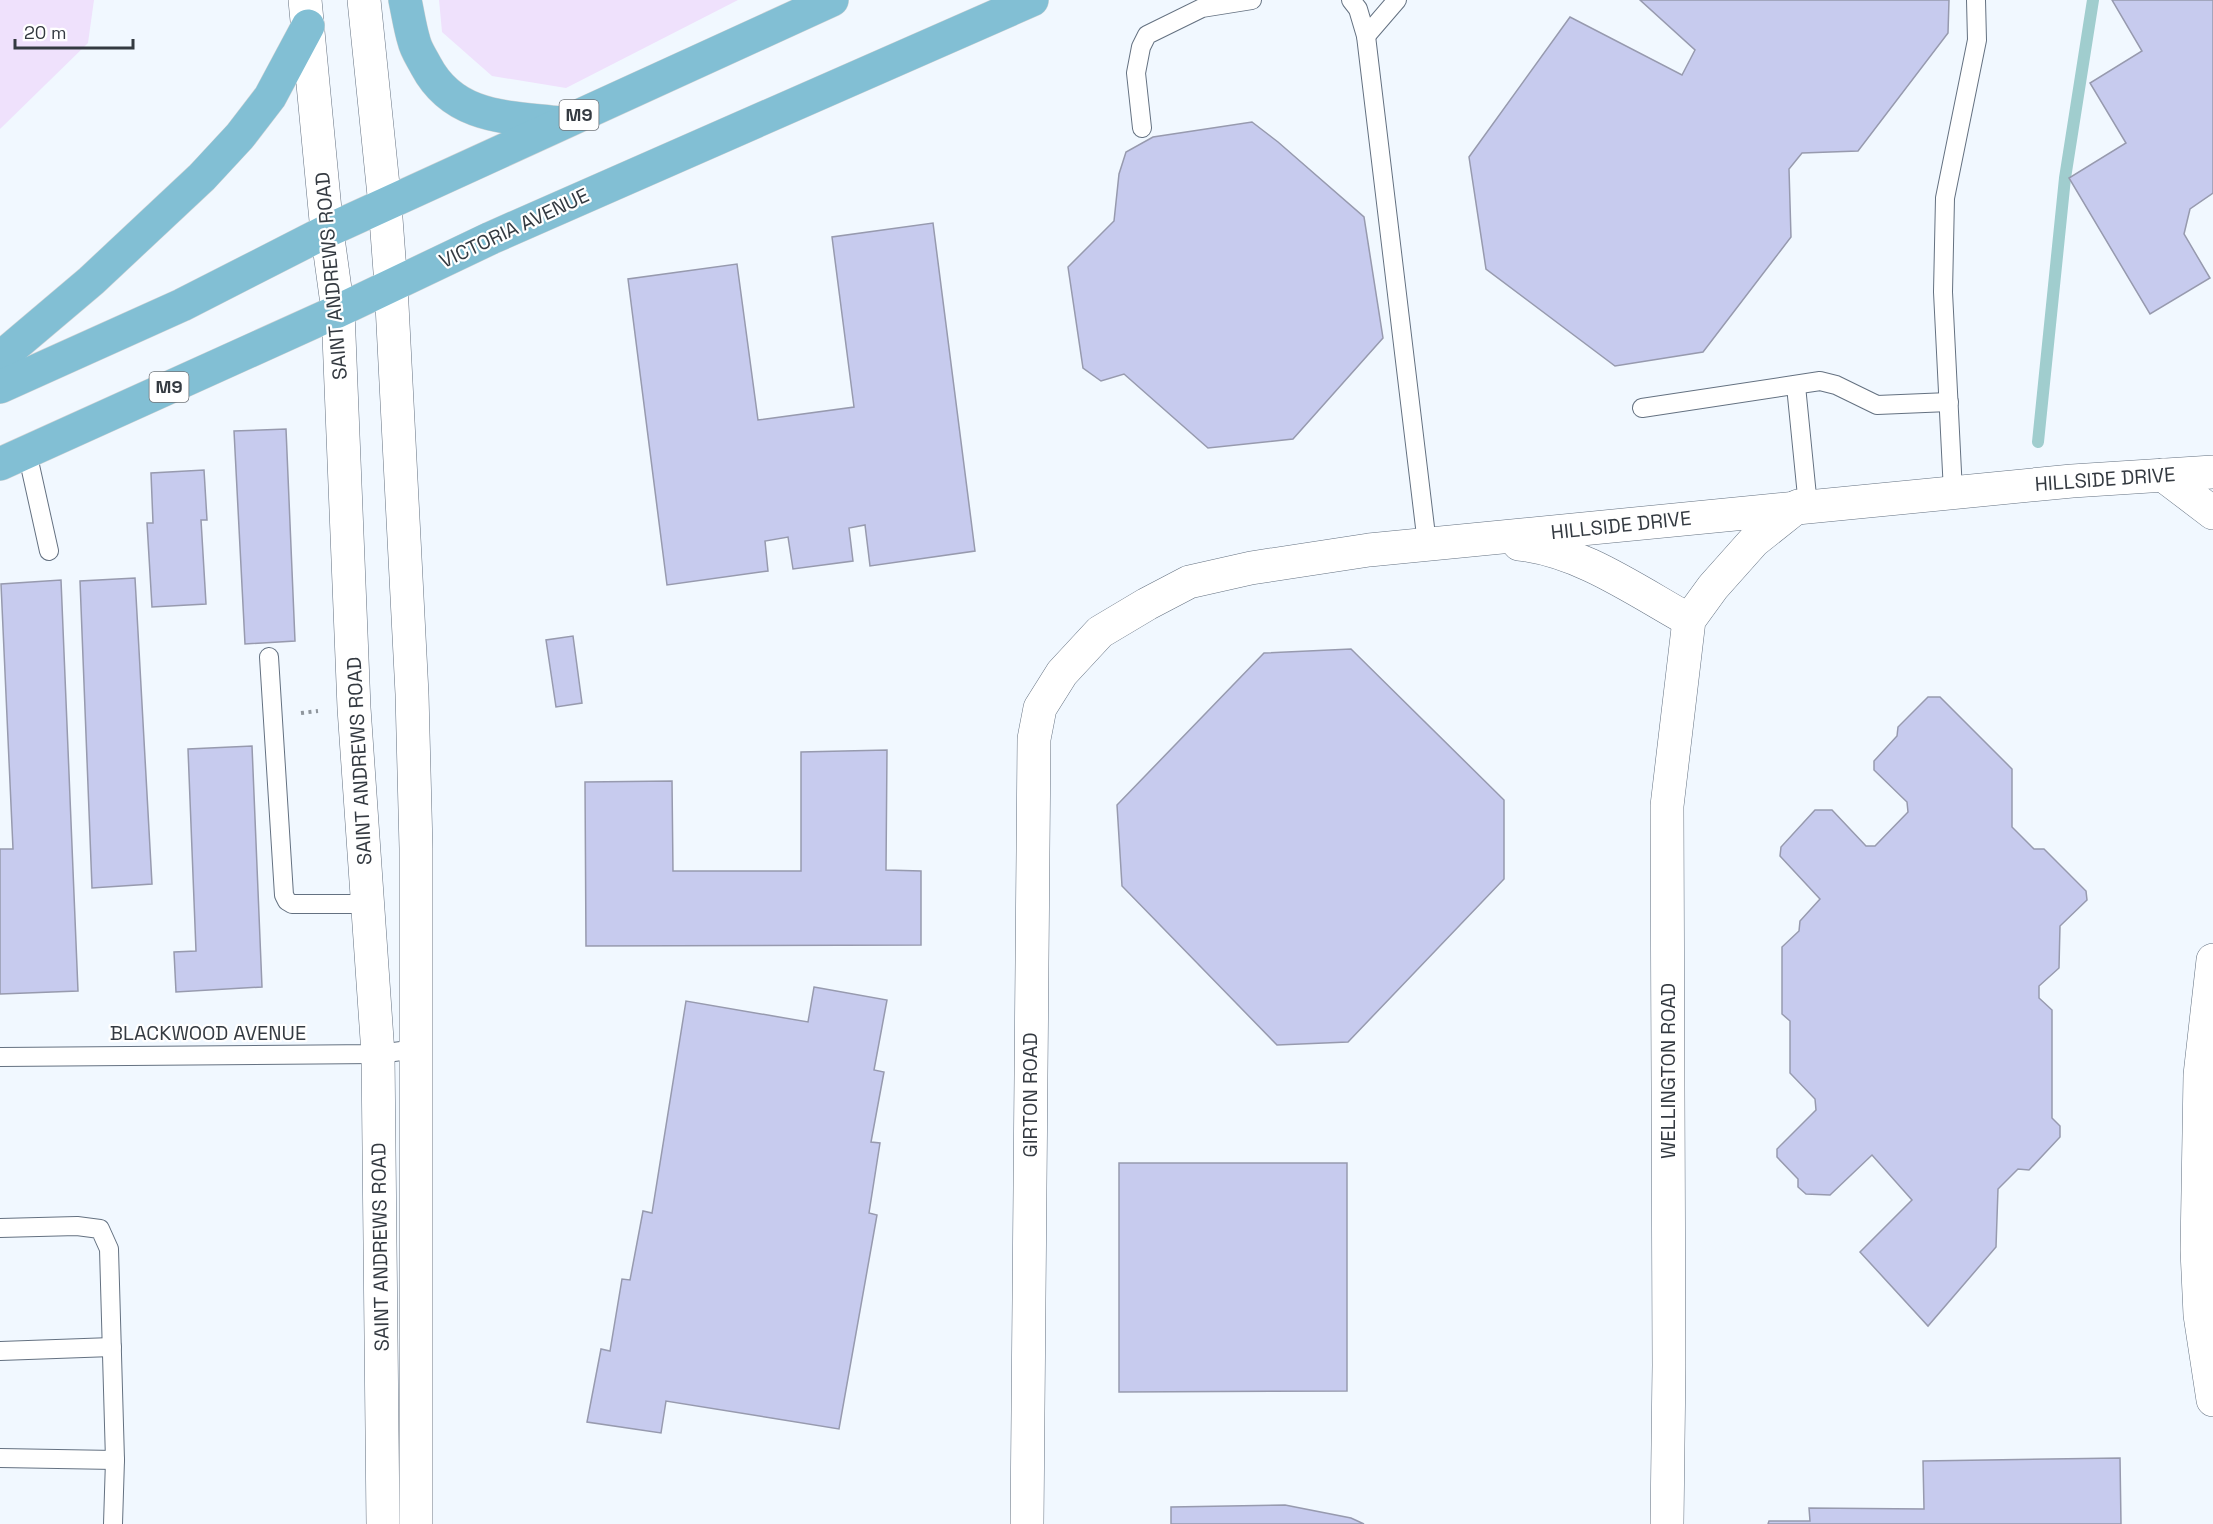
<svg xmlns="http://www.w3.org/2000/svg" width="2213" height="1524" font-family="'Space Grotesk',sans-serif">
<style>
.green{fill:#efe1fc}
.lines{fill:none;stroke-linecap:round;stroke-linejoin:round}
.stream{stroke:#a0cdce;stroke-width:12}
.building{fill:#c7cbee;stroke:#979aae;stroke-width:1.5}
.service-casing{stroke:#647181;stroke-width:20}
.minor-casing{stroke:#647181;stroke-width:34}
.secondary-casing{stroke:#647181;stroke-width:34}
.primary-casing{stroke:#d2d4d5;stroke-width:34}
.path{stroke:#8f969d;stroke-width:4;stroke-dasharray:3 4.5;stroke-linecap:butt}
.service{stroke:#fff;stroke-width:18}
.minor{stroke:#fff;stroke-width:33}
.secondary{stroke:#fff;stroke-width:33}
.primary{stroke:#82bfd4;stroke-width:33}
.labels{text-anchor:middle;stroke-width:4.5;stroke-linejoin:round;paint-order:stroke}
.shield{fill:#fff;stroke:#71757a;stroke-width:1.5}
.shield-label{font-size:18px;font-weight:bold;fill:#343a41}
.street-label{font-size:20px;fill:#343a41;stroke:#fff}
</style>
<rect width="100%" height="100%" fill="#f1f8ff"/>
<!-- green -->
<g class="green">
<path d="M0,0H94L88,43L0,129Z"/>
<path d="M439,0H738L566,88L492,76L442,32Z"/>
</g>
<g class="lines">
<!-- stream -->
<path class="stream" d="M2038,442L2065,178L2093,0"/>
</g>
<!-- building -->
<g class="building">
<path d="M1640,0H1949L1948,33L1858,151L1802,153L1789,169L1791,237L1703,352L1615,366L1486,269L1469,157L1570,17L1682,75L1695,50Z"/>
<path d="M2112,0H2213V193L2190,209L2184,234L2210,278L2150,314L2069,178L2126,143L2090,83L2142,51Z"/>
<path d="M1252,122L1278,142L1364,217L1383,338L1293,439L1208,448L1124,374L1101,381L1083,368L1068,267L1114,221L1119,174L1126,152L1153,137Z"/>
<path d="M933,223L975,551L870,566L865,525L849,528L853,561L793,569L788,537L765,541L768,571L667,585L628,279L737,264L758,420L854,407L832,237Z"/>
<path d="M286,429L295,641L245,644L234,431Z"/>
<path d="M204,470L207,520H201L206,604L152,607L147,523H153L151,473Z"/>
<path d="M135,578L152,884L92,888L80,581Z"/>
<path d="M61,580L78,991L0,994V849H13L1,584Z"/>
<path d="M573,636L582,703L556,707L546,640Z"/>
<path d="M1351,649L1504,800V879L1348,1042L1277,1045L1122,886L1117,805L1264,653Z"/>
<path d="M1928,697H1940L2012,769V827L2034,849H2044L2086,891L2087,900L2060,926L2059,968L2039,986V998L2052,1010V1118L2060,1126V1137L2029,1170L2018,1169L1998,1189L1996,1247L1928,1326L1860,1252L1912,1200L1872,1155L1830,1195L1806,1194L1798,1187V1179L1777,1157V1149L1816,1110L1815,1099L1790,1073V1021L1782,1014V947L1799,931L1800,921L1820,899L1780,856L1781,847L1815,810H1832L1866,846H1875L1908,812L1907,802L1874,770V761L1897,736L1898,727Z"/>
<path d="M252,746L262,987L176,992L174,952L196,951L188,749Z"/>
<path d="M887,750L886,870L921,871V945L586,946L585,782L672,781L673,871H801V752Z"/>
<path d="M814,987L887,1000L874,1070L884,1072L871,1142L880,1143L869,1213L877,1215L839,1429L666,1401L661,1433L587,1422L601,1349L610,1351L622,1279L630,1280L643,1211L652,1213L686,1001L808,1022Z"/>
<path d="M1119,1163H1347V1391L1119,1392Z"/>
<path d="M2120,1458L2121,1524H1768L1769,1521H1810L1809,1508L1924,1509L1923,1461Z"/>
<path d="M1285,1505L1351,1518L1364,1524H1171V1507Z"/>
</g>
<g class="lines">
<!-- service casing -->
<g class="service-casing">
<g id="service">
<path d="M1351,0L1358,9L1366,36L1427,544"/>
<path d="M1366,36L1397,0"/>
<path d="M1142,128L1136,73L1141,47L1147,35L1202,8L1252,0"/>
<path d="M1796,386L1808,506"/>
<path d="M1642,408L1820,381L1836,385L1877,405L1949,402"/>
<path d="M27,452L49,551"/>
<path d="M1953,492L1943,292L1945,198L1977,40L1976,0"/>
<path d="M269,657L284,895L287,901L292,904H367"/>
<path d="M0,1057L378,1054L417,1049"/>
<path d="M0,1228L77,1226L100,1229L109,1249L115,1460L113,1524"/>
<path d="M0,1351L112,1347"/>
<path d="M0,1458L115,1460"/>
</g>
</g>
<!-- minor casing -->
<g class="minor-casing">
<g id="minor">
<path d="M1519,544C1581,551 1635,590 1689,620"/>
<path d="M1027,1524L1034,739L1040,708L1062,673L1100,632L1147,604L1189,582L1251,568L1369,550L2072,481L2213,472"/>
<path d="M1667,1524L1669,1365L1667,806L1689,620L1713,587L1754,541L1798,506"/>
</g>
</g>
<!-- secondary casing -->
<g class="secondary-casing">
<g id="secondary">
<path d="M305,0L327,231L338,311L354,708L378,1054L383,1524"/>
<path d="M364,0L385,205L391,285L412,694L416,848V1524"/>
<path d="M2163,475L2213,513"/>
<path d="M2213,960L2200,1075L2197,1250L2200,1315L2213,1400"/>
</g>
</g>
<!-- primary casing -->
<g class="primary-casing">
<g id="primary">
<path d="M405,0C408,14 410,28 414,41C416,50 422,58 426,66C454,119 508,117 560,123"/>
<path d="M0,358L91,281L202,177L240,136L270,97L308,26"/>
<path d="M0,387L182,305L327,231L832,0"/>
<path d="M0,464L338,311L491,238L1032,0"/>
</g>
</g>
<!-- path -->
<path class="path" d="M301,713L318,711"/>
<!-- service -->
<use href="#service" class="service"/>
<!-- minor -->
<use href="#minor" class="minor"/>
<!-- secondary -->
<use href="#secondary" class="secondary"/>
<!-- primary -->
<use href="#primary" class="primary"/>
</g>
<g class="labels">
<!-- shield labels -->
<g class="shield">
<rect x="559.5" y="100" width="39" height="30" rx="4.5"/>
<rect x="149.5" y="372" width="39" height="30" rx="4.5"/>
</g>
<g class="shield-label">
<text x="579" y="121">M9</text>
<text x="169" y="393">M9</text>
</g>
<!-- street labels -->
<g class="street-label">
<text transform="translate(514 228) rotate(-25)" y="7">VICTORIA AVENUE</text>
<text transform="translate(331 276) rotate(-95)" y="7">SAINT ANDREWS ROAD</text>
<text transform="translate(2105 479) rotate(-4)" y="7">HILLSIDE DRIVE</text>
<text transform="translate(1621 525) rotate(-6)" y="7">HILLSIDE DRIVE</text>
<text transform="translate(359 761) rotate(-93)" y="7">SAINT ANDREWS ROAD</text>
<text x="208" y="1040">BLACKWOOD AVENUE</text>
<text transform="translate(1668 1071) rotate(-90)" y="7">WELLINGTON ROAD</text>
<text transform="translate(1030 1095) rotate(-90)" y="7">GIRTON ROAD</text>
<text transform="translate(380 1247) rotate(-91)" y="7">SAINT ANDREWS ROAD</text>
</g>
</g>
<!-- scale -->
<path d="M15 39v9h118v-9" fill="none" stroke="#343a41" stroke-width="3"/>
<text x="24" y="39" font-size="18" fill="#343a41" stroke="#ffffff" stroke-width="4.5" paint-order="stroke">20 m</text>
</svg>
